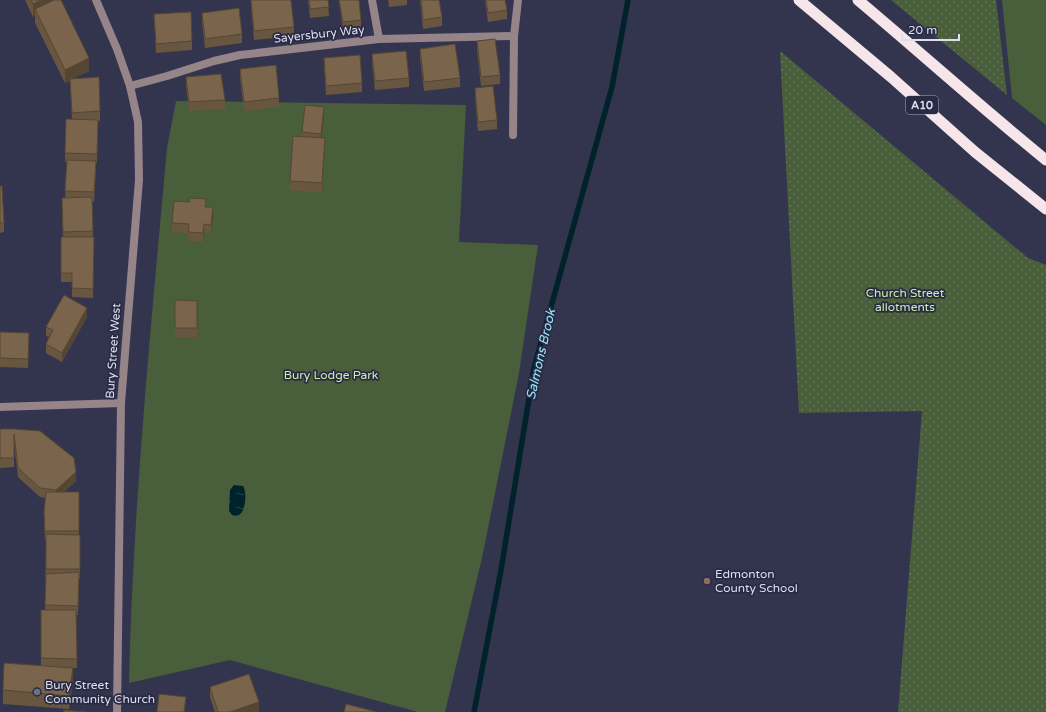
<svg xmlns="http://www.w3.org/2000/svg" width="1046" height="712" font-family="'Varela Round',sans-serif">
<style>
.green{fill:#495e3a}
.garden{fill:url(#garden-dots)}
.water{fill:url(#water-ripples)}
.lines{fill:none;stroke-linecap:round;stroke-linejoin:round}
.stream{stroke:#00222b;stroke-width:5.5}
.minor{stroke:#958488;stroke-width:8}
.tertiary{stroke:#958488;stroke-width:8}
.trunk{stroke:#f7e6e9;stroke-width:11}
.wall{fill:#695640}
.shaded-wall{fill:#554634}
.building{fill:#7a644b;stroke:#554634}
.education-dot{fill:#8d6e63;stroke:#292b44;stroke-width:1.5}
.worship-dot{fill:#6b7280;stroke:#292b44;stroke-width:1.5}
.labels{text-anchor:middle;stroke-width:3.5;stroke-linejoin:round;paint-order:stroke}
.shield{fill:#292b44;stroke:#a7a9bc;stroke-width:1}
.shield-label{font-size:11px;font-weight:bold;fill:#dddff0}
.street-label{font-size:12px;fill:#dddff0;stroke:#292b44}
.park-label{font-size:12px;fill:#c8f1ab;stroke:#292b44}
.poi-label{font-size:12px;fill:#dddff0;stroke:#292b44;text-anchor:start}
.water-label{font-size:13px;font-style:italic;fill:#97e4fb;stroke:#292b44}
</style>
<defs>
<pattern id="garden-dots" width="8" height="8" patternUnits="userSpaceOnUse"><rect width="8" height="8" fill="#495e3a"/><path d="M2 2h.1M6 6h.1" fill="none" stroke="#637557" stroke-width="1.8" stroke-linecap="round"/></pattern>
<pattern id="water-ripples" width="26" height="14" patternUnits="userSpaceOnUse"><rect width="26" height="14" fill="#00222b"/><path d="M2 4q2-2 4 0t4 0M15 11q2-2 4 0t4 0" fill="none" stroke="#25424a"/></pattern>
</defs>
<rect width="100%" height="100%" fill="#33354f"/>
<!-- green -->
<g class="green">
<path d="M1002,0H1046V125L1012,98Z"/>
<path d="M176,101L466,105L459,242L538,245L519,373L482,558L445,712H418L230,660L129,683C133,504 151,326 167,148Z"/>
</g>
<!-- garden -->
<g class="garden">
<path d="M891,0H996L1007,95Z"/>
<path d="M780,51L1028,258L1046,265V712H898L922,411L799,413Z"/>
</g>
<!-- water -->
<path class="water" d="M234,485L243,486C247,492 246,511 239,515C236,516 234,516 232,515L229,511L230,490Z"/>
<g class="lines">
<!-- stream -->
<path class="stream" d="M474,712L501,570L534,368L612,87L628,0"/>
<!-- minor -->
<g class="minor">
<path d="M372,0L379,39"/>
<path d="M130,86L167,76L214,61L240,55L379,39L514,36"/>
<path d="M513,135L514,36L518,0"/>
<path d="M0,407L121,403"/>
</g>
<!-- tertiary -->
<path class="tertiary" d="M96,0L117,49L130,86L138,122L139,180L121,403L117,712"/>
<!-- trunk -->
<g class="trunk">
<path d="M799,0L891,77L975,152L1046,209"/>
<path d="M858,0C921,53 982,108 1046,160"/>
</g>
</g>
<!-- wall -->
<g class="wall">
<path d="M25,0H61L89,71L74,78L100,111V121H98L97,163H96L94,202L92,201L93,237H94L93,298L72,297V282H61V237H63L62,207L65,198L67,162H65L66,119L72,120L70,81L65,83L35,23V16L33,17Z"/>
<path d="M251,0L294,27V36L254,40L251,8Z"/>
<path d="M308,0H328L329,16L310,18Z"/>
<path d="M339,0H359L361,20V29L343,31Z"/>
<path d="M388,0H407V5L389,7Z"/>
<path d="M420,0H439L442,17V26L423,29Z"/>
<path d="M485,0H505L507,10V19L488,22Z"/>
<path d="M202,13L242,34V43L205,48L202,22Z"/>
<path d="M154,14L192,41V50L156,53Z"/>
<path d="M477,41L500,75V84L481,86L477,50Z"/>
<path d="M420,49L460,78V87L424,91L420,58Z"/>
<path d="M372,54L409,78V87L375,90L372,63Z"/>
<path d="M324,58L362,83V92L326,95L324,67Z"/>
<path d="M240,69L279,98V107L244,111L240,78Z"/>
<path d="M186,77L225,100V109L189,111L186,86Z"/>
<path d="M475,88L497,120V129L478,131L475,98Z"/>
<path d="M324,116L321,138L325,147L322,193L290,190V181L302,137V132Z"/>
<path d="M0,186L4,223V232L0,233Z"/>
<path d="M206,207L213,217L211,234L204,233L203,242L188,241V233L172,232V223Z"/>
<path d="M175,300L197,301V337H175Z"/>
<path d="M87,317L62,362L46,353V344L49,337L46,336V327Z"/>
<path d="M0,332L29,342L28,368L0,367Z"/>
<path d="M0,429H14L76,481L64,492H79V535H80V578H79L78,615H76L77,668H73V681L69,709L3,704V690L41,666V610H45L46,540H45L44,521L45,498L40,497L18,477L14,443V467L0,468Z"/>
<path d="M210,687L259,711L256,712H215L210,697Z"/>
</g>
<!-- shaded-wall -->
<g class="shaded-wall">
<path d="M41,0H56L35,9V16L33,17V4Z"/>
<path d="M89,58V71L65,83V70Z"/>
<path d="M324,107V116L321,143V134Z"/>
<path d="M325,138V147L322,193V183Z"/>
<path d="M96,161V170L94,202V192Z"/>
<path d="M213,207V217L211,234V225Z"/>
<path d="M204,224V233L203,242V233Z"/>
<path d="M87,308V317L62,362V353Z"/>
<path d="M76,472V481L56,499V490Z"/>
<path d="M73,668V681L69,709V696Z"/>
<path d="M186,697L185,712H184Z"/>
<path d="M259,702V711L256,712H230Z"/>
</g>
<!-- building -->
<g class="building">
<path d="M31,0H41L33,4Z"/>
<path d="M54,0H61L89,58L65,70L35,9Z"/>
<path d="M251,0H291L294,27L254,31Z"/>
<path d="M309,0H328L329,7L310,9Z"/>
<path d="M339,0H359L361,20L343,22Z"/>
<path d="M421,0H439L442,17L423,20Z"/>
<path d="M486,0H505L507,10L488,13Z"/>
<path d="M239,8L242,34L205,39L202,13Z"/>
<path d="M191,12L192,41L156,44L154,14Z"/>
<path d="M495,39L500,75L481,77L477,41Z"/>
<path d="M455,44L460,78L424,82L420,49Z"/>
<path d="M406,51L409,78L375,81L372,54Z"/>
<path d="M360,55L362,83L326,86L324,58Z"/>
<path d="M276,65L279,98L244,102L240,69Z"/>
<path d="M221,74L225,100L189,102L186,77Z"/>
<path d="M99,77L100,111L72,113L70,79Z"/>
<path d="M493,86L497,120L478,122L475,88Z"/>
<path d="M305,105L324,107L321,134L302,132Z"/>
<path d="M66,119L98,120L97,154L65,153Z"/>
<path d="M293,136L325,138L322,183L290,181Z"/>
<path d="M67,160L96,161L94,192L65,191Z"/>
<path d="M0,186H2L4,223H0Z"/>
<path d="M92,197L93,231L63,232L62,198Z"/>
<path d="M190,198L206,199L205,207H213L211,225L204,224L203,233L188,232L189,224L172,223L174,201L189,202Z"/>
<path d="M61,237H94L93,289L72,288V273H61Z"/>
<path d="M64,295L87,308L62,353L46,344L53,330L46,327Z"/>
<path d="M175,300L197,301V328H175Z"/>
<path d="M0,332L29,333L28,359L0,358Z"/>
<path d="M0,429H14L40,431L74,458L76,472L56,490L40,488L18,468L14,434V458H0Z"/>
<path d="M46,492H79V531H45L44,512Z"/>
<path d="M46,534L80,535V569H46Z"/>
<path d="M79,572L78,606L45,605L46,574Z"/>
<path d="M41,610H76L77,659L41,658Z"/>
<path d="M4,663L73,668L69,696L3,690Z"/>
<path d="M249,674L259,702L230,712H218L210,687Z"/>
<path d="M159,694L186,697L184,712H157Z"/>
<path d="M346,704L377,712H344Z"/>
<path d="M64,710L86,712H64Z"/>
</g>
<!-- markers -->
<circle class="education-dot" cx="707" cy="581" r="4"/>
<circle class="worship-dot" cx="37" cy="692" r="4"/>
<g class="labels">
<!-- shield labels -->
<rect class="shield" x="906" y="96" width="32" height="18" rx="3"/>
<g class="shield-label">
<text x="922" y="109">A10</text>
</g>
<!-- street labels -->
<g class="street-label">
<text transform="translate(319 34) rotate(-6)" y="4">Sayersbury Way</text>
<text transform="translate(113 351) rotate(-86)" y="4">Bury Street West</text>
</g>
<!-- park labels -->
<g class="park-label">
<text x="905" y="297">Church Street<tspan x="905" dy="14">allotments</tspan></text>
<text x="331" y="379">Bury Lodge Park</text>
</g>
<!-- poi labels -->
<g class="poi-label">
<text x="715" y="578">Edmonton<tspan x="715" dy="14">County School</tspan></text>
<text x="45" y="689">Bury Street<tspan x="45" dy="14">Community Church</tspan></text>
</g>
<!-- water labels -->
<g class="water-label">
<text transform="translate(540 354) rotate(-77)" y="5">Salmons Brook</text>
</g>
</g>
<!-- scale -->
<path d="M902 34v6h57v-6" fill="none" stroke="#dddff0" stroke-width="2"/>
<text x="908" y="34" font-size="12" fill="#dddff0" stroke="#292b44" stroke-width="3" paint-order="stroke">20 m</text>
</svg>
